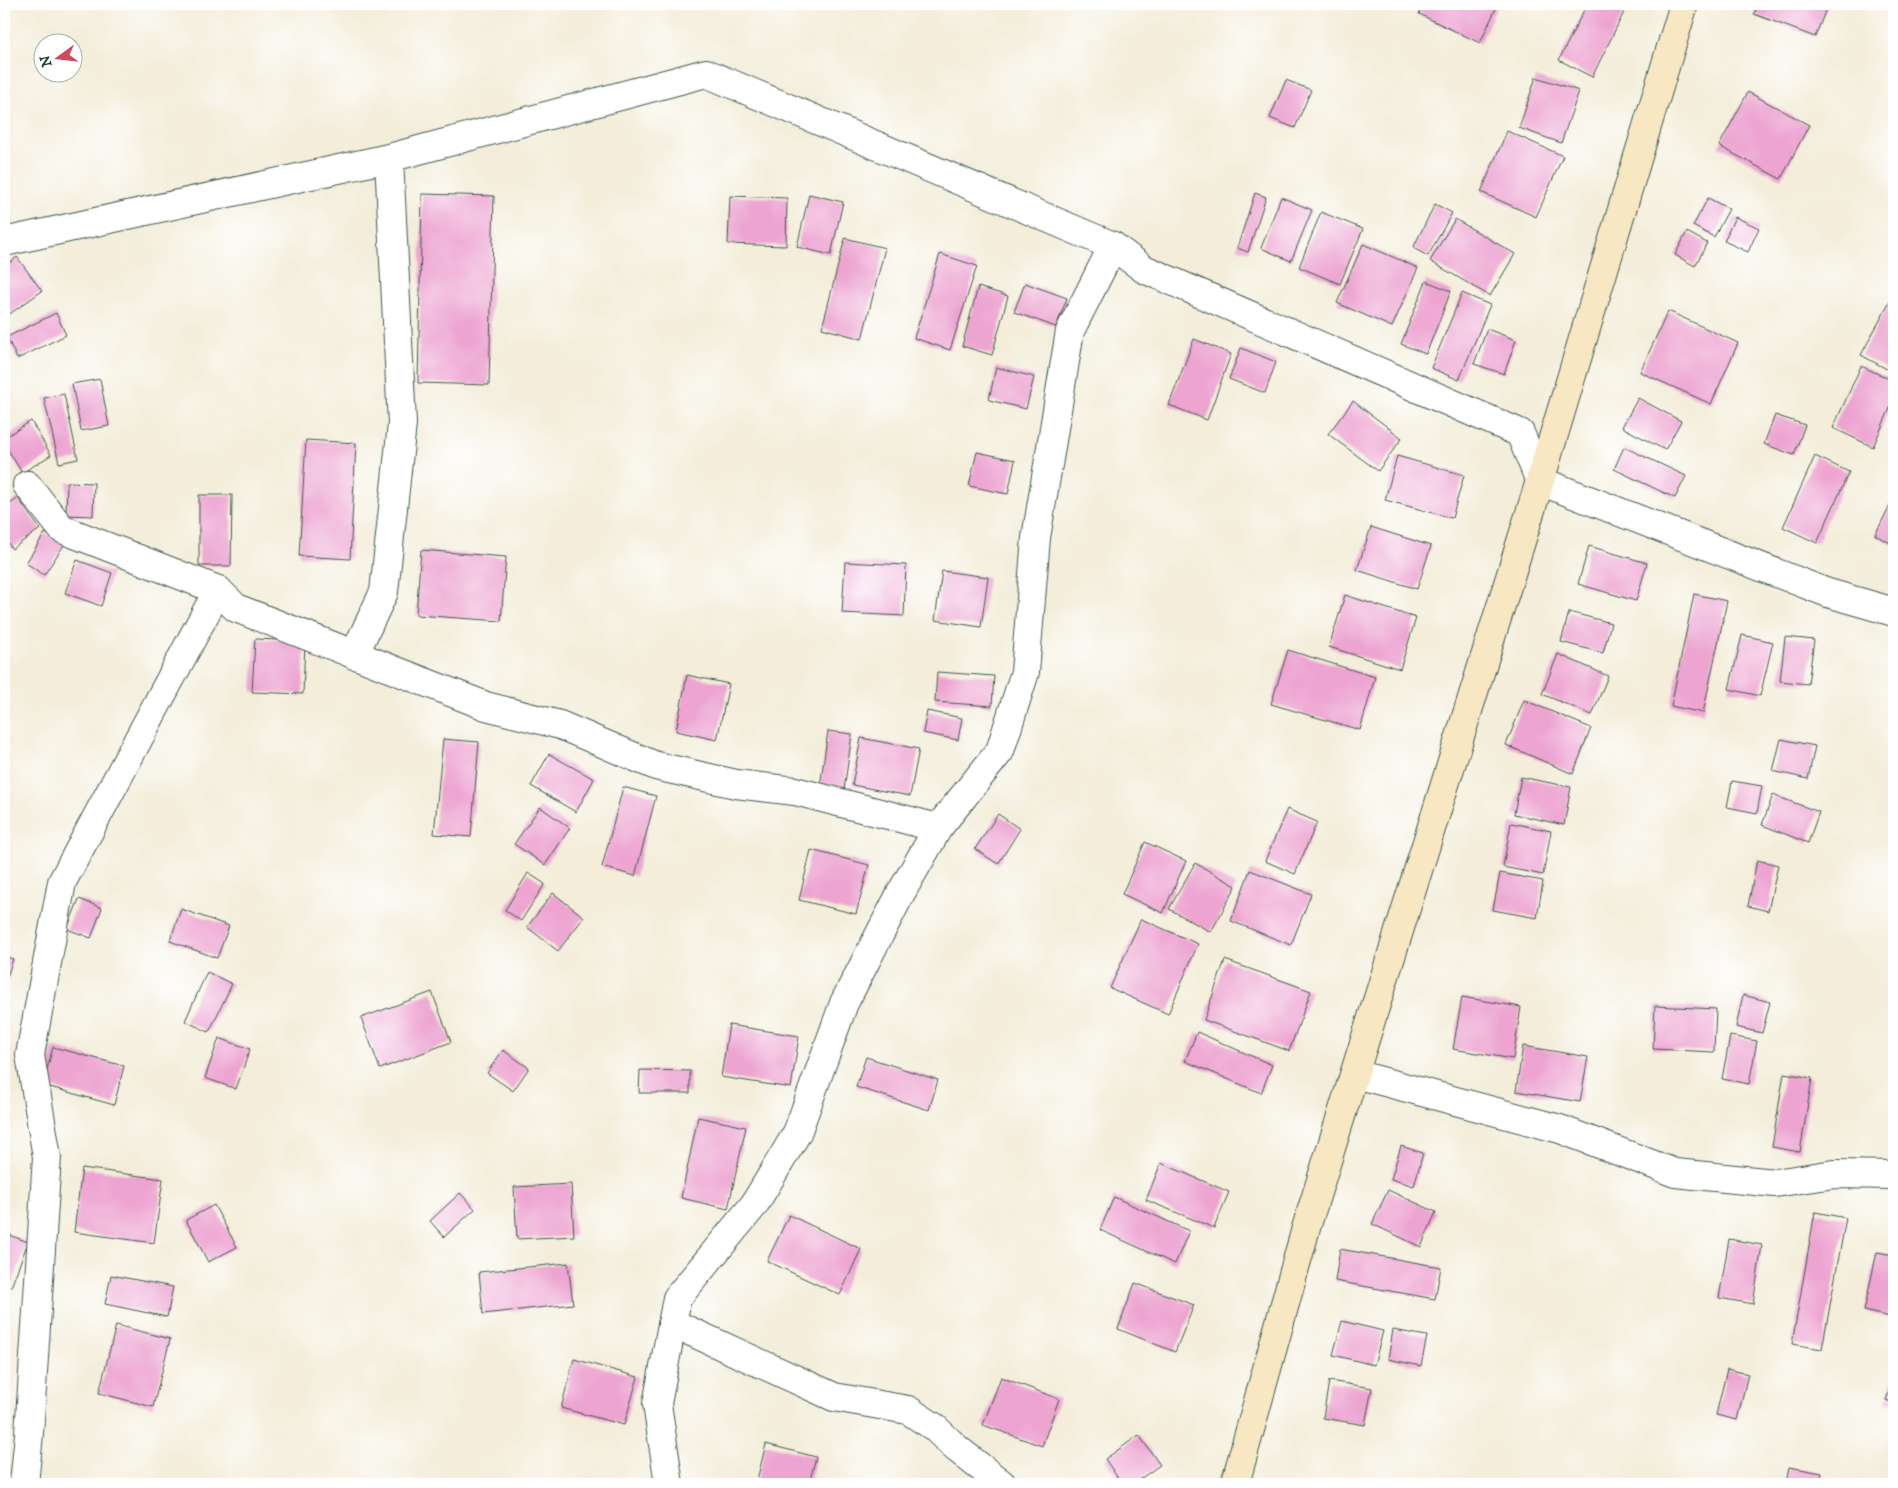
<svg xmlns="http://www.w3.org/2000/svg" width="1898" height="1488" font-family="'IM FELL DW Pica',serif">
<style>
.building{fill:#eda4d1}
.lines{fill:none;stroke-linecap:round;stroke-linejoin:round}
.minor-casing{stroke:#3f574d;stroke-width:30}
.secondary-casing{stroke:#3f574d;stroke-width:30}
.minor{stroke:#fff;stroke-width:28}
.secondary{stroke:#f7e8c3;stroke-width:28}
</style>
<rect width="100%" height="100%" fill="#fff"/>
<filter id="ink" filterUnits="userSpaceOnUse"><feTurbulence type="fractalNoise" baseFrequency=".02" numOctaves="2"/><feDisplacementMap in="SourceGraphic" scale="10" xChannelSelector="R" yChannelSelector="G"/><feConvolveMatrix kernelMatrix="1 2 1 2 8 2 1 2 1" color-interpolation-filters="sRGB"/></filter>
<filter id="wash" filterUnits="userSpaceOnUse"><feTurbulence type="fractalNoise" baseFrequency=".0096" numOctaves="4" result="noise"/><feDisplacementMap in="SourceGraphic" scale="20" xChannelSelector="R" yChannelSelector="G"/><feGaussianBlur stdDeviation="1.12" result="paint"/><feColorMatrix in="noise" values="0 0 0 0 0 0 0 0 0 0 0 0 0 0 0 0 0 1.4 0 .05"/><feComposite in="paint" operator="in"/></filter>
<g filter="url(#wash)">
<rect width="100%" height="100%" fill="#f3edd9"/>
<g id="blocks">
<!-- building -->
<g class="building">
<path d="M1423,4H1498L1480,43L1419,14Z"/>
<path d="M1587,4H1628L1592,77L1559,60Z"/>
<path d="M1758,4H1828L1815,37L1754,14Z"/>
<path d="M1536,77L1579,91L1561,143L1519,128Z"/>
<path d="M1286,80L1311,90L1295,128L1270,118Z"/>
<path d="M1748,92L1809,125L1781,179L1719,146Z"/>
<path d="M1507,131L1563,156L1536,217L1481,192Z"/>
<path d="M1255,193L1266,197L1248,252L1237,248Z"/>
<path d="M422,194L494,196L489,385L418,383Z"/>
<path d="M809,194L843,202L831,255L797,247Z"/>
<path d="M730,196L787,198L786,246L728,244Z"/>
<path d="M1281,197L1312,210L1291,261L1261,248Z"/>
<path d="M1708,198L1729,209L1714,237L1693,226Z"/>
<path d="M1435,204L1452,213L1428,256L1413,248Z"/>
<path d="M1321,212L1363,229L1340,284L1299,267Z"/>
<path d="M1735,217L1759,228L1748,252L1724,241Z"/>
<path d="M1455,219L1515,254L1490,296L1430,261Z"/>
<path d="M1687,232L1707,243L1695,266L1675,255Z"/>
<path d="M845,238L885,248L862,339L822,328Z"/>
<path d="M1363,244L1418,268L1392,327L1337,303Z"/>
<path d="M940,254L977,266L950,350L914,338Z"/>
<path d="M17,257L42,291L4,318V267Z"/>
<path d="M1426,281L1451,291L1426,354L1401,344Z"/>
<path d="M1025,283L1067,298L1056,327L1014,312Z"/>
<path d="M978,287L1008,296L992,355L962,346Z"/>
<path d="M1462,293L1490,305L1459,380L1431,368Z"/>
<path d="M1892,298L1894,299V373L1861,355Z"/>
<path d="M1668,311L1738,343L1711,404L1640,372Z"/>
<path d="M56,313L66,335L17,359L7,337Z"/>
<path d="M1487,329L1516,340L1504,374L1474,364Z"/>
<path d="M1194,339L1231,354L1207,420L1169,405Z"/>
<path d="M1241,348L1276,362L1265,393L1229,379Z"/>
<path d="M1861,366L1894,381V399L1873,447L1833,428Z"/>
<path d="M996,367L1034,377L1026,409L989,400Z"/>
<path d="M100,379L109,426L81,431L72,384Z"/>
<path d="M64,394L78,459L59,463L44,398Z"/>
<path d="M1638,398L1681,421L1665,450L1622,427Z"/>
<path d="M1353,401L1402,438L1378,471L1328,434Z"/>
<path d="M1775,415L1805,425L1794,455L1764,444Z"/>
<path d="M31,421L51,455L22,473L4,443V438Z"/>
<path d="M306,440L356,443L350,559L299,556Z"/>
<path d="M1624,447L1686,476L1675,498L1614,469Z"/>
<path d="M977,452L1015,460L1008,494L969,486Z"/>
<path d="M1397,456L1464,475L1452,518L1385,500Z"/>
<path d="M1815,456L1849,472L1817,543L1783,527Z"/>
<path d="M67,482L94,483L93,516L66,515Z"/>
<path d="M199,495H232L231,566H199Z"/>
<path d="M1894,497V545L1875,535Z"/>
<path d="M18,498L40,529L12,549L4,537V509Z"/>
<path d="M1371,527L1431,546L1417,589L1357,570Z"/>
<path d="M45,533L64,545L44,575L26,563Z"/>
<path d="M1589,546L1647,563L1636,601L1578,584Z"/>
<path d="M421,550L506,557L501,621L416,615Z"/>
<path d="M77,560L112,573L101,606L65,593Z"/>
<path d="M845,562L906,565L904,616L842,613Z"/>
<path d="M942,571L988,577L981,627L935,620Z"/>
<path d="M1694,594L1727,601L1703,713L1671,706Z"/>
<path d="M1345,595L1416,618L1400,669L1329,647Z"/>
<path d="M1569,612L1611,623L1603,653L1561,642Z"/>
<path d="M1742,635L1773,642L1760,696L1729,689Z"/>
<path d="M1785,637L1814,640L1808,684L1780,681Z"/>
<path d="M255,639L305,641L303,694L252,692Z"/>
<path d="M1288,650L1375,677L1360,730L1271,704Z"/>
<path d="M1558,654L1608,676L1592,715L1542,694Z"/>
<path d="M937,672L994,676L992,706L935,702Z"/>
<path d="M687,675L729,684L717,740L676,731Z"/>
<path d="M1524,700L1591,728L1573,774L1506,745Z"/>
<path d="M927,711L962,718L958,740L923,733Z"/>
<path d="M828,731L852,734L844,790L820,787Z"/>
<path d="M861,738L919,749L910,796L852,785Z"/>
<path d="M443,739L479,742L471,837L434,834Z"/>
<path d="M1781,739L1815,746L1808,779L1773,771Z"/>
<path d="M549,754L594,779L576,812L531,786Z"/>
<path d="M1521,777L1571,787L1564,825L1514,814Z"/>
<path d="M1732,781L1762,786L1757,813L1727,807Z"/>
<path d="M623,787L656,796L635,876L602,867Z"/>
<path d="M1773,795L1819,812L1808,843L1762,825Z"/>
<path d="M540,807L570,828L545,865L514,844Z"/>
<path d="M1287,809L1317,822L1295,874L1265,861Z"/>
<path d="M998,814L1020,829L998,864L975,849Z"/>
<path d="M1511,823L1551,831L1543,875L1503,867Z"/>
<path d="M1145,842L1186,861L1163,913L1122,894Z"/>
<path d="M811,850L869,865L856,914L799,900Z"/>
<path d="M1757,860L1778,865L1768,911L1748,906Z"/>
<path d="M1195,863L1236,886L1211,932L1169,909Z"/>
<path d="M1250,870L1311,894L1291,945L1231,921Z"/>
<path d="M528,873L545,884L521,921L505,910Z"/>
<path d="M1500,873L1543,881L1537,918L1493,910Z"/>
<path d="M553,893L584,917L558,951L527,927Z"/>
<path d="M79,899L102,908L91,938L67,929Z"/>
<path d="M181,909L229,926L217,958L170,941Z"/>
<path d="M1141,919L1198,944L1168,1014L1110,988Z"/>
<path d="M4,956L13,959L4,987Z"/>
<path d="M1225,960L1311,991L1289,1051L1204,1020Z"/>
<path d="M207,972L232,984L209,1032L185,1021Z"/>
<path d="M432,992L451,1042L380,1069L361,1018Z"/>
<path d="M1743,995L1770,1002L1762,1033L1736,1027Z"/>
<path d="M1462,997L1521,1007L1513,1059L1453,1049Z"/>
<path d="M1655,1006L1716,1009L1714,1052L1653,1049Z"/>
<path d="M729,1025L799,1036L791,1088L721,1077Z"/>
<path d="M1197,1032L1272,1065L1261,1093L1185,1061Z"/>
<path d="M1730,1036L1757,1041L1749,1084L1722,1079Z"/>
<path d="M219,1038L250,1049L236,1089L205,1078Z"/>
<path d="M1523,1046L1588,1057L1580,1102L1516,1091Z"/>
<path d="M53,1047L124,1066L114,1105L43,1085Z"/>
<path d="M503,1050L529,1068L513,1091L487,1073Z"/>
<path d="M866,1057L938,1080L929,1110L856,1087Z"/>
<path d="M640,1070L690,1071V1093H639Z"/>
<path d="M1784,1073L1812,1078L1800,1152L1772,1147Z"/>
<path d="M698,1117L746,1127L728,1209L681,1198Z"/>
<path d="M1401,1146L1423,1153L1414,1186L1391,1179Z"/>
<path d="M1161,1163L1229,1192L1214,1228L1146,1200Z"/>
<path d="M82,1168L163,1179L154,1243L74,1232Z"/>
<path d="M571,1184L574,1236L517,1239L514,1187Z"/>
<path d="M1388,1190L1436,1212L1421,1247L1372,1224Z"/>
<path d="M460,1193L475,1209L444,1237L430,1221Z"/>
<path d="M1114,1197L1189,1231L1175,1264L1100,1230Z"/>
<path d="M214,1205L237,1247L208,1262L186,1220Z"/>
<path d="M1815,1212L1846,1218L1822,1349L1792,1344Z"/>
<path d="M789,1215L861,1249L840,1295L767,1261Z"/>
<path d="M4,1233L28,1242L11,1287L4,1284Z"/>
<path d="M1729,1239L1762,1245L1753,1304L1719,1298Z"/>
<path d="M1340,1249L1441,1267L1435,1299L1335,1281Z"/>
<path d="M1877,1252L1894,1255V1318L1864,1311Z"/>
<path d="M568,1263L573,1304L483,1314L479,1272Z"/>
<path d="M111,1275L173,1287L167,1317L105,1304Z"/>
<path d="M1135,1283L1194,1305L1175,1352L1118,1329Z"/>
<path d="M1342,1321L1383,1331L1374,1365L1333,1355Z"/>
<path d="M116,1325L170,1339L153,1407L99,1393Z"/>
<path d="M1393,1330L1427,1336L1421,1366L1388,1359Z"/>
<path d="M574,1359L638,1377L624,1425L561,1408Z"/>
<path d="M1727,1369L1748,1374L1737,1420L1716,1415Z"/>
<path d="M1001,1377L1059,1399L1042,1446L983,1425Z"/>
<path d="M1894,1378V1403L1886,1400Z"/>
<path d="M1329,1381L1372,1388L1365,1425L1323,1418Z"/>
<path d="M1139,1435L1160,1465L1133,1484H1122L1105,1459Z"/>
<path d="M766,1444L816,1457L809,1484H756Z"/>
<path d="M1789,1467L1822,1473L1820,1484H1786Z"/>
</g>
</g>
</g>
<g filter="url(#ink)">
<use href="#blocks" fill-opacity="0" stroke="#3f574d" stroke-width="1"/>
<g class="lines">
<!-- minor casing -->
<g class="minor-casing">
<g id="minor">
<path d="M4,242L389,158L706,73L1113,246L1144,269L1520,433L1540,481L1828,593L1894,612"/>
<path d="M218,590L236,608L486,706L560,725L656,766L736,784L795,791L938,828"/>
<path d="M354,655L384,592L402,424L389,158"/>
<path d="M1355,1074L1560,1129L1675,1173L1775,1183L1834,1174L1894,1175"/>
<path d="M672,1323L834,1397L908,1410L934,1427L956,1448L1002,1484"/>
<path d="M24,1484L29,1434L47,1157L30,1055L62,882L218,590L62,529L27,485"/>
<path d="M669,1484L657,1404L677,1298L754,1205L797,1133L844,1003L902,891L938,828L1000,751L1025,672L1036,538L1070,331L1113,246"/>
</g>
</g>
<!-- secondary casing -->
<g class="secondary-casing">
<path id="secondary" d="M1235,1484L1306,1228L1540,481L1684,4"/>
</g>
<!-- minor -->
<use href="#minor" class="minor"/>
<!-- secondary -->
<use href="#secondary" class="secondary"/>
</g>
</g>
<!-- margin -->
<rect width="1898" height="1488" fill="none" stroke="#fff" stroke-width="20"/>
<!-- north arrow -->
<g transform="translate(58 58) rotate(255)"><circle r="24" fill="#ffffff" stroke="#a5b1ae"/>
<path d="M0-4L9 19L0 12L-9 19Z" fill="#d1495b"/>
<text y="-8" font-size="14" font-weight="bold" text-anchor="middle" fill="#1f3d34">N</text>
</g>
</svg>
